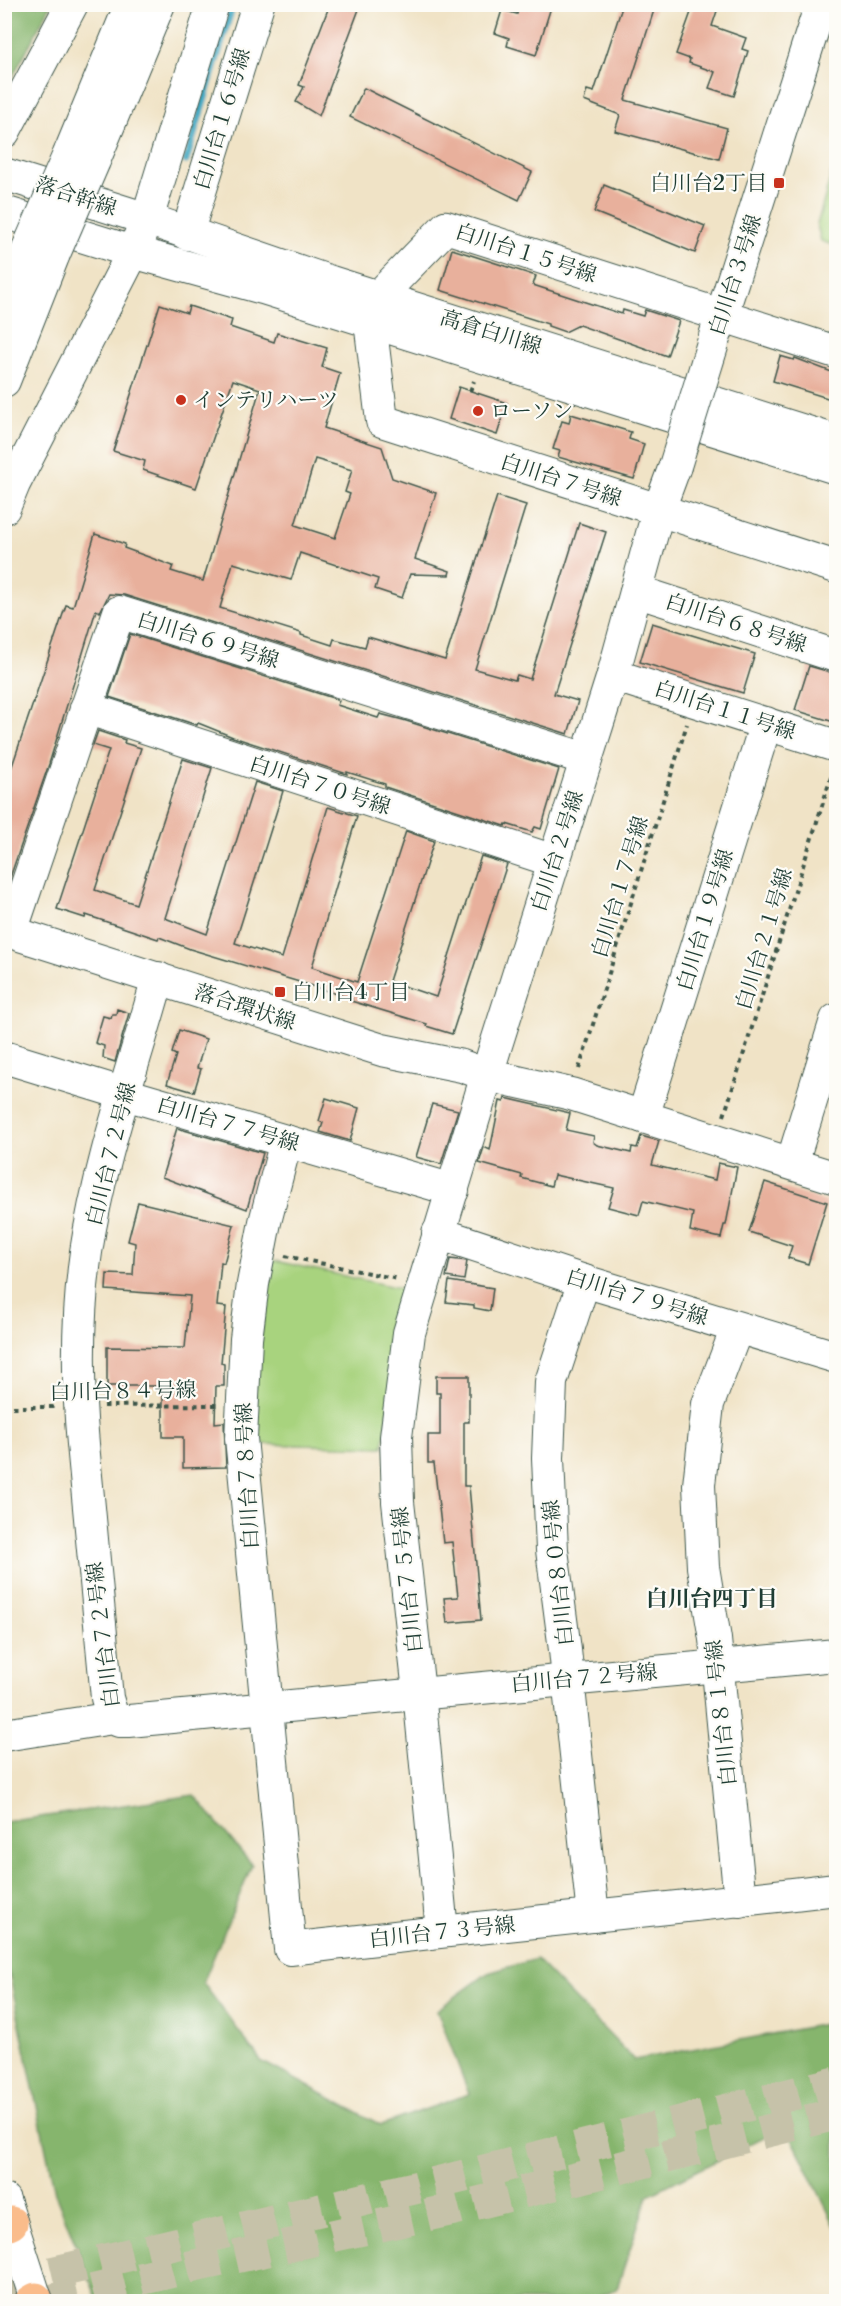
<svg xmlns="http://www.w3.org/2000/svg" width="841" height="2306" font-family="'Libre Bodoni','Noto Serif JP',serif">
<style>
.green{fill:#a8d37e;stroke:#648859;stroke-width:1.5}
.forest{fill:#86b56d;stroke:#527950;stroke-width:1.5}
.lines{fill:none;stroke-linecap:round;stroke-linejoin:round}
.stream{stroke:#42a8c2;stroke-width:7}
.building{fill:#e8b09c;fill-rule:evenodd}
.highway-tunnel{stroke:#c6c2a9;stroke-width:33;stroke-dasharray:33 16;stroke-linecap:butt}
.minor-casing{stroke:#3e564a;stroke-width:34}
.highway-casing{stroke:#3e564a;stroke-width:35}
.path{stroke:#3e564a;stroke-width:4;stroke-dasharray:4.5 4.5;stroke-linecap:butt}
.minor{stroke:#fff;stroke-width:32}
.highway{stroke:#fabc8b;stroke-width:33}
.minor-bridge-casing{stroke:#3e564a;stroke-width:34;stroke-linecap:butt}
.minor-bridge{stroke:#fff;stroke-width:32}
.poi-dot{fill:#c8321e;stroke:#fdfcf7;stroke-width:2}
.labels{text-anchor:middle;stroke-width:4.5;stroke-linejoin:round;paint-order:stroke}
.street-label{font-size:21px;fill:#1f3d34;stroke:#fdfcf7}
.poi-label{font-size:21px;fill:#1f3d34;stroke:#fdfcf7;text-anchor:start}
.neighbourhood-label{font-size:22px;font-weight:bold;fill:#1f3d34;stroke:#fdfcf7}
</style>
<rect width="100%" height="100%" fill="#fdfcf7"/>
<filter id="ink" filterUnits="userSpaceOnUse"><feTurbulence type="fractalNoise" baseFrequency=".0167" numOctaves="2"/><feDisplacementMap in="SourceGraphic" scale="12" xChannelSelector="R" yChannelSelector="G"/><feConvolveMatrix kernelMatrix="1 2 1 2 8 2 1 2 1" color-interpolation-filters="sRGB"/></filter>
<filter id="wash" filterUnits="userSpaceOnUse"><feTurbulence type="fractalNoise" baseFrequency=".008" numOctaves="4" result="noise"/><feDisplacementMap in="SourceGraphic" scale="24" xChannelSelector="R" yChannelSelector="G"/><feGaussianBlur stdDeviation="1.35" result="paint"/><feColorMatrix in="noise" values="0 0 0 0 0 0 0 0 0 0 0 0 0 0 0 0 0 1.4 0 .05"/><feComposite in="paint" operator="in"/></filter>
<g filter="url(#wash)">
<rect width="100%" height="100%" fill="#f0e3c6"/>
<!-- green -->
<g class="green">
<path d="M836,157V246L821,241L817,225Z"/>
<path d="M271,1260L409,1290L383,1447L256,1444L253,1393Z"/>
</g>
<!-- forest -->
<g class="forest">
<path d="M5,4L51,5L5,91L4,5Z"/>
<path d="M194,1795L252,1865L203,1983L261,2061L381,2125L469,2094L437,2010L488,1973L536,1959L634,2060L836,2022V2228L786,2126L648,2195L617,2288L591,2301H98L55,2193L5,1953V1822Z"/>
</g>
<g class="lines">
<!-- stream -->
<path class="stream" d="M186,161L233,4"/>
</g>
<g id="blocks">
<!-- building -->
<g class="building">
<path d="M330,4H361L319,116L296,102L304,87L299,85Z"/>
<path d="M520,4H552L536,55L507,46L509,38L495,33L502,10L517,14Z"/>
<path d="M623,4H656L625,100L727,128L719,159L615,131L620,115L584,101L587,90L594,92Z"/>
<path d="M694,4H708L718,8L712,26L746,38L742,49L748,51L734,96L709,88L715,72L689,63L690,59L676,54Z"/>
<path d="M364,88L532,172L519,200L350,117Z"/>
<path d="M604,185L705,226L695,253L594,212Z"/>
<path d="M452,249L536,276L533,285L622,314L623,310L643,316L645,310L679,321L667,356L579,325L565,332L548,326V324L440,290Z"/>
<path d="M160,304L187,313L189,306L232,320L230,327L274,342L277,333L327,348L322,367L340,373L324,428L382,447L392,478L436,493L415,559L450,571L449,575L410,574L402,598L375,589L378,579L300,553L291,580L233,563L220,608L301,633V635L332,645L334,639L365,647L368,637L445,660L497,496L526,505L475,669L515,680L517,675L530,679L579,523L606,532L554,694L578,701L568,734L124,595L109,594L100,612L96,610L49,764L6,889H4V790L66,605L73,607L95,534L125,544L124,548L173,566L171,571L203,581L260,389L233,380L196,488L143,470L145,461L113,451ZM315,459L352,470L345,492L350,494L335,538L295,525Z"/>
<path d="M780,356L794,360L795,358L837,374V401L773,381Z"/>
<path d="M459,387L507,403L497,435L449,419Z"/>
<path d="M571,414L631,432L629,439L644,444L634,479L558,457L560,451L553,449L562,421L569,423Z"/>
<path d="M652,623L755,654L743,693L640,662Z"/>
<path d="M130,634L336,699L339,701L337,705L378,718L380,714L403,720L559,769L541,829L535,827L532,832L506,824L505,826L385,787V784L347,772V774L233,737L198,723L197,725L109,697Z"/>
<path d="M809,666L837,674V723L795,710Z"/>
<path d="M98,731L125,740L124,743L141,748L95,890L136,904L183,759L212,768L165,918L207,934L255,782L283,791L235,943L282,958L328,807L357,816L312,967L357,982L406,831L434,841L389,981L436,997L481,856L507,864L452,1034L426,1026L427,1024L351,1001L352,999L306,984L190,949L159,937L158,939L86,915L85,918L57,909L109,750L93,745Z"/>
<path d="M117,1009L129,1013L115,1062L103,1058L104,1046L95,1043L103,1016L111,1018L112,1014H116Z"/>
<path d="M179,1030L206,1039L197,1068L201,1069L194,1092L167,1084L176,1055L172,1053Z"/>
<path d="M326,1098L359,1108L350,1141L320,1132L323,1123L319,1121Z"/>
<path d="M505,1098L570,1113L566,1130L594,1136L593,1142L597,1145L631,1153L632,1147L637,1148L641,1136L659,1141L652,1165L715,1180L718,1163L737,1167L726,1225H724L721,1238L690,1231L693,1213L643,1201L639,1215L608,1207L614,1188L554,1175L551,1186L521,1178L522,1175L479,1163L484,1147L490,1150L500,1101L504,1102Z"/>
<path d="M432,1104L458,1110L441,1164L416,1157Z"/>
<path d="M177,1128L263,1153L247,1209L162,1177Z"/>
<path d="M765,1182L827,1202L808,1264L788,1258L792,1246L749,1232Z"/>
<path d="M138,1202L234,1225L224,1263L221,1262L217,1306L226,1307L221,1363L224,1364V1386H216L215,1423L224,1422L226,1467L183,1468V1437H163V1386H107V1347L185,1348L190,1296L106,1290L107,1274L133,1275L135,1243L128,1241Z"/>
<path d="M450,1259L467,1261L464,1280L446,1277Z"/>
<path d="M449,1281L493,1288L490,1311L474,1308V1305L446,1302Z"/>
<path d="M436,1376H469V1422H464V1486H469L481,1620L447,1623L444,1598L458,1597L452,1542L443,1543L434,1463H428V1435H440V1393H436Z"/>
</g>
</g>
</g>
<g filter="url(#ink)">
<use href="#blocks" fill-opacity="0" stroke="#3e564a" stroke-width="1.5"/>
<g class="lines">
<!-- highway-tunnel -->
<g class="highway-tunnel">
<path d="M4,2284L444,2181L836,2083"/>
<path d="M45,2302L181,2269L450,2210L836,2114"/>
</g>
<!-- minor casing -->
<g class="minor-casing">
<g id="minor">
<path d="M4,132L72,4"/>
<path d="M70,152L131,4"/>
<path d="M94,161L159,4"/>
<path d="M4,174L147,219L331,282L836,441"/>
<path d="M4,212L133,252L263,288L836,468"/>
<path d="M187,234L258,4"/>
<path d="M4,310L30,244"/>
<path d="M715,336L821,4"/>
<path d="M836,352L446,227L378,297L370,321L382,421L836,567"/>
<path d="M4,381L54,254"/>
<path d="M4,508L14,484L133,252L147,219L213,4"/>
<path d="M636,591L836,656"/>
<path d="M613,675L836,746"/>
<path d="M86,708L554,861"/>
<path d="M4,930L382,1050L462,1066L487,1075L571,1094L836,1178"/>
<path d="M11,932L119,612L586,759"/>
<path d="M158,978C133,1069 100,1159 86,1252C77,1316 77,1380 83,1444L107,1698L113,1718L119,1721H129L836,1655"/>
<path d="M4,1057L125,1094L453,1190"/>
<path d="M643,1117L766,723"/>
<path d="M286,1141L265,1222L253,1284L246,1339L241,1438L290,1949C472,1927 655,1911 836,1889"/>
<path d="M792,1163L836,1020"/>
<path d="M438,1233L584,1281L836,1357"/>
<path d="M584,1281L551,1382L548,1458L552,1550L565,1650L593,1916"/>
<path d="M737,1328L708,1404L699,1485L703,1567L715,1639L740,1901"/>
<path d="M4,1735L113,1718"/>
<path d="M442,1931L419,1692L398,1502L396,1437L409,1333L496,1045L613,675L658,512L675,466"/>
<path d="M4,2200L37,2302"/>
</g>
</g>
<!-- highway casing -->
<g class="highway-casing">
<g id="highway">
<path d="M4,2226L11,2223"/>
<path d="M31,2302L36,2299"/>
</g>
</g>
<!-- path -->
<g class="path">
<path d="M470,391L474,381"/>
<path d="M579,1069L687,724"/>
<path d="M724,1116L833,771"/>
<path d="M285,1256L398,1279"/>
<path d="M104,1406L217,1405"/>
<path d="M4,1407H55"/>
</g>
<!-- minor -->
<use href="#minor" class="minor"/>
<!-- highway -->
<use href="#highway" class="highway"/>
<!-- minor-bridge casing -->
<g class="minor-bridge-casing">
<g id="minor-bridge">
<path d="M30,244L70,152"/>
<path d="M54,254L94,161"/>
<path d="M675,466L713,343"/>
</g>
</g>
<!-- minor-bridge -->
<use href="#minor-bridge" class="minor-bridge"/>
</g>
</g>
<!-- markers -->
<g class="poi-dot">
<rect x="773" y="177" width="12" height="12" rx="3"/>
<circle cx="181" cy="400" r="6"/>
<circle cx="478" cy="411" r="6"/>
<rect x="274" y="986" width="12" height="12" rx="3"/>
</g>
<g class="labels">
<!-- street labels -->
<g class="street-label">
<text transform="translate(222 119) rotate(-73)" y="7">白川台１６号線</text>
<text transform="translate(76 196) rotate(18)" y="7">落合幹線</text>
<text transform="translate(526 253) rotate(18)" y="7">白川台１５号線</text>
<text transform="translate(735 275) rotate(-72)" y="7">白川台３号線</text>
<text transform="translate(491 332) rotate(17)" y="7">高倉白川線</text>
<text transform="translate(561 480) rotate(18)" y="7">白川台７号線</text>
<text transform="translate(736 623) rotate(18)" y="7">白川台６８号線</text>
<text transform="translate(208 640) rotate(17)" y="7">白川台６９号線</text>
<text transform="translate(725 710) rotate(18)" y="7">白川台１１号線</text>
<text transform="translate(320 785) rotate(18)" y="7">白川台７０号線</text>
<text transform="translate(557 851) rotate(-72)" y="7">白川台２号線</text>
<text transform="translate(620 887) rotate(-73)" y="7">白川台１７号線</text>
<text transform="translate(705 920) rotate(-73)" y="7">白川台１９号線</text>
<text transform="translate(764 939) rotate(-73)" y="7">白川台２１号線</text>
<text transform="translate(245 1007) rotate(18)" y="7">落合環状線</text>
<text transform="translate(228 1124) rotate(16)" y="7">白川台７７号線</text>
<text transform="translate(111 1154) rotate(-76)" y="7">白川台７２号線</text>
<text transform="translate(637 1297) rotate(17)" y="7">白川台７９号線</text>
<text transform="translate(123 1391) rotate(-1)" y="7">白川台８４号線</text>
<text transform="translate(247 1476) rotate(-93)" y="7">白川台７８号線</text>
<text transform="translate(558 1573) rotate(-96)" y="7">白川台８０号線</text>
<text transform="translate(407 1580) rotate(-96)" y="7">白川台７５号線</text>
<text transform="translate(103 1635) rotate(-97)" y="7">白川台７２号線</text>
<text transform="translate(584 1678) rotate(-5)" y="7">白川台７２号線</text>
<text transform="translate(721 1713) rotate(-96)" y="7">白川台８１号線</text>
<text transform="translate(442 1932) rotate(-6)" y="7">白川台７３号線</text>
</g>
<!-- poi labels -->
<g class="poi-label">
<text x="767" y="190" text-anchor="end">白川台2丁目</text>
<text x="193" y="407">インテリハーツ</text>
<text x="490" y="418">ローソン</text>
<text x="292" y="999">白川台4丁目</text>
</g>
<!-- neighbourhood labels -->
<g class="neighbourhood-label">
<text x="712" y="1606">白川台四丁目</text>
</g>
</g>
<!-- margin -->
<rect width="841" height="2306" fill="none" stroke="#fdfcf7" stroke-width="24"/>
</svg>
